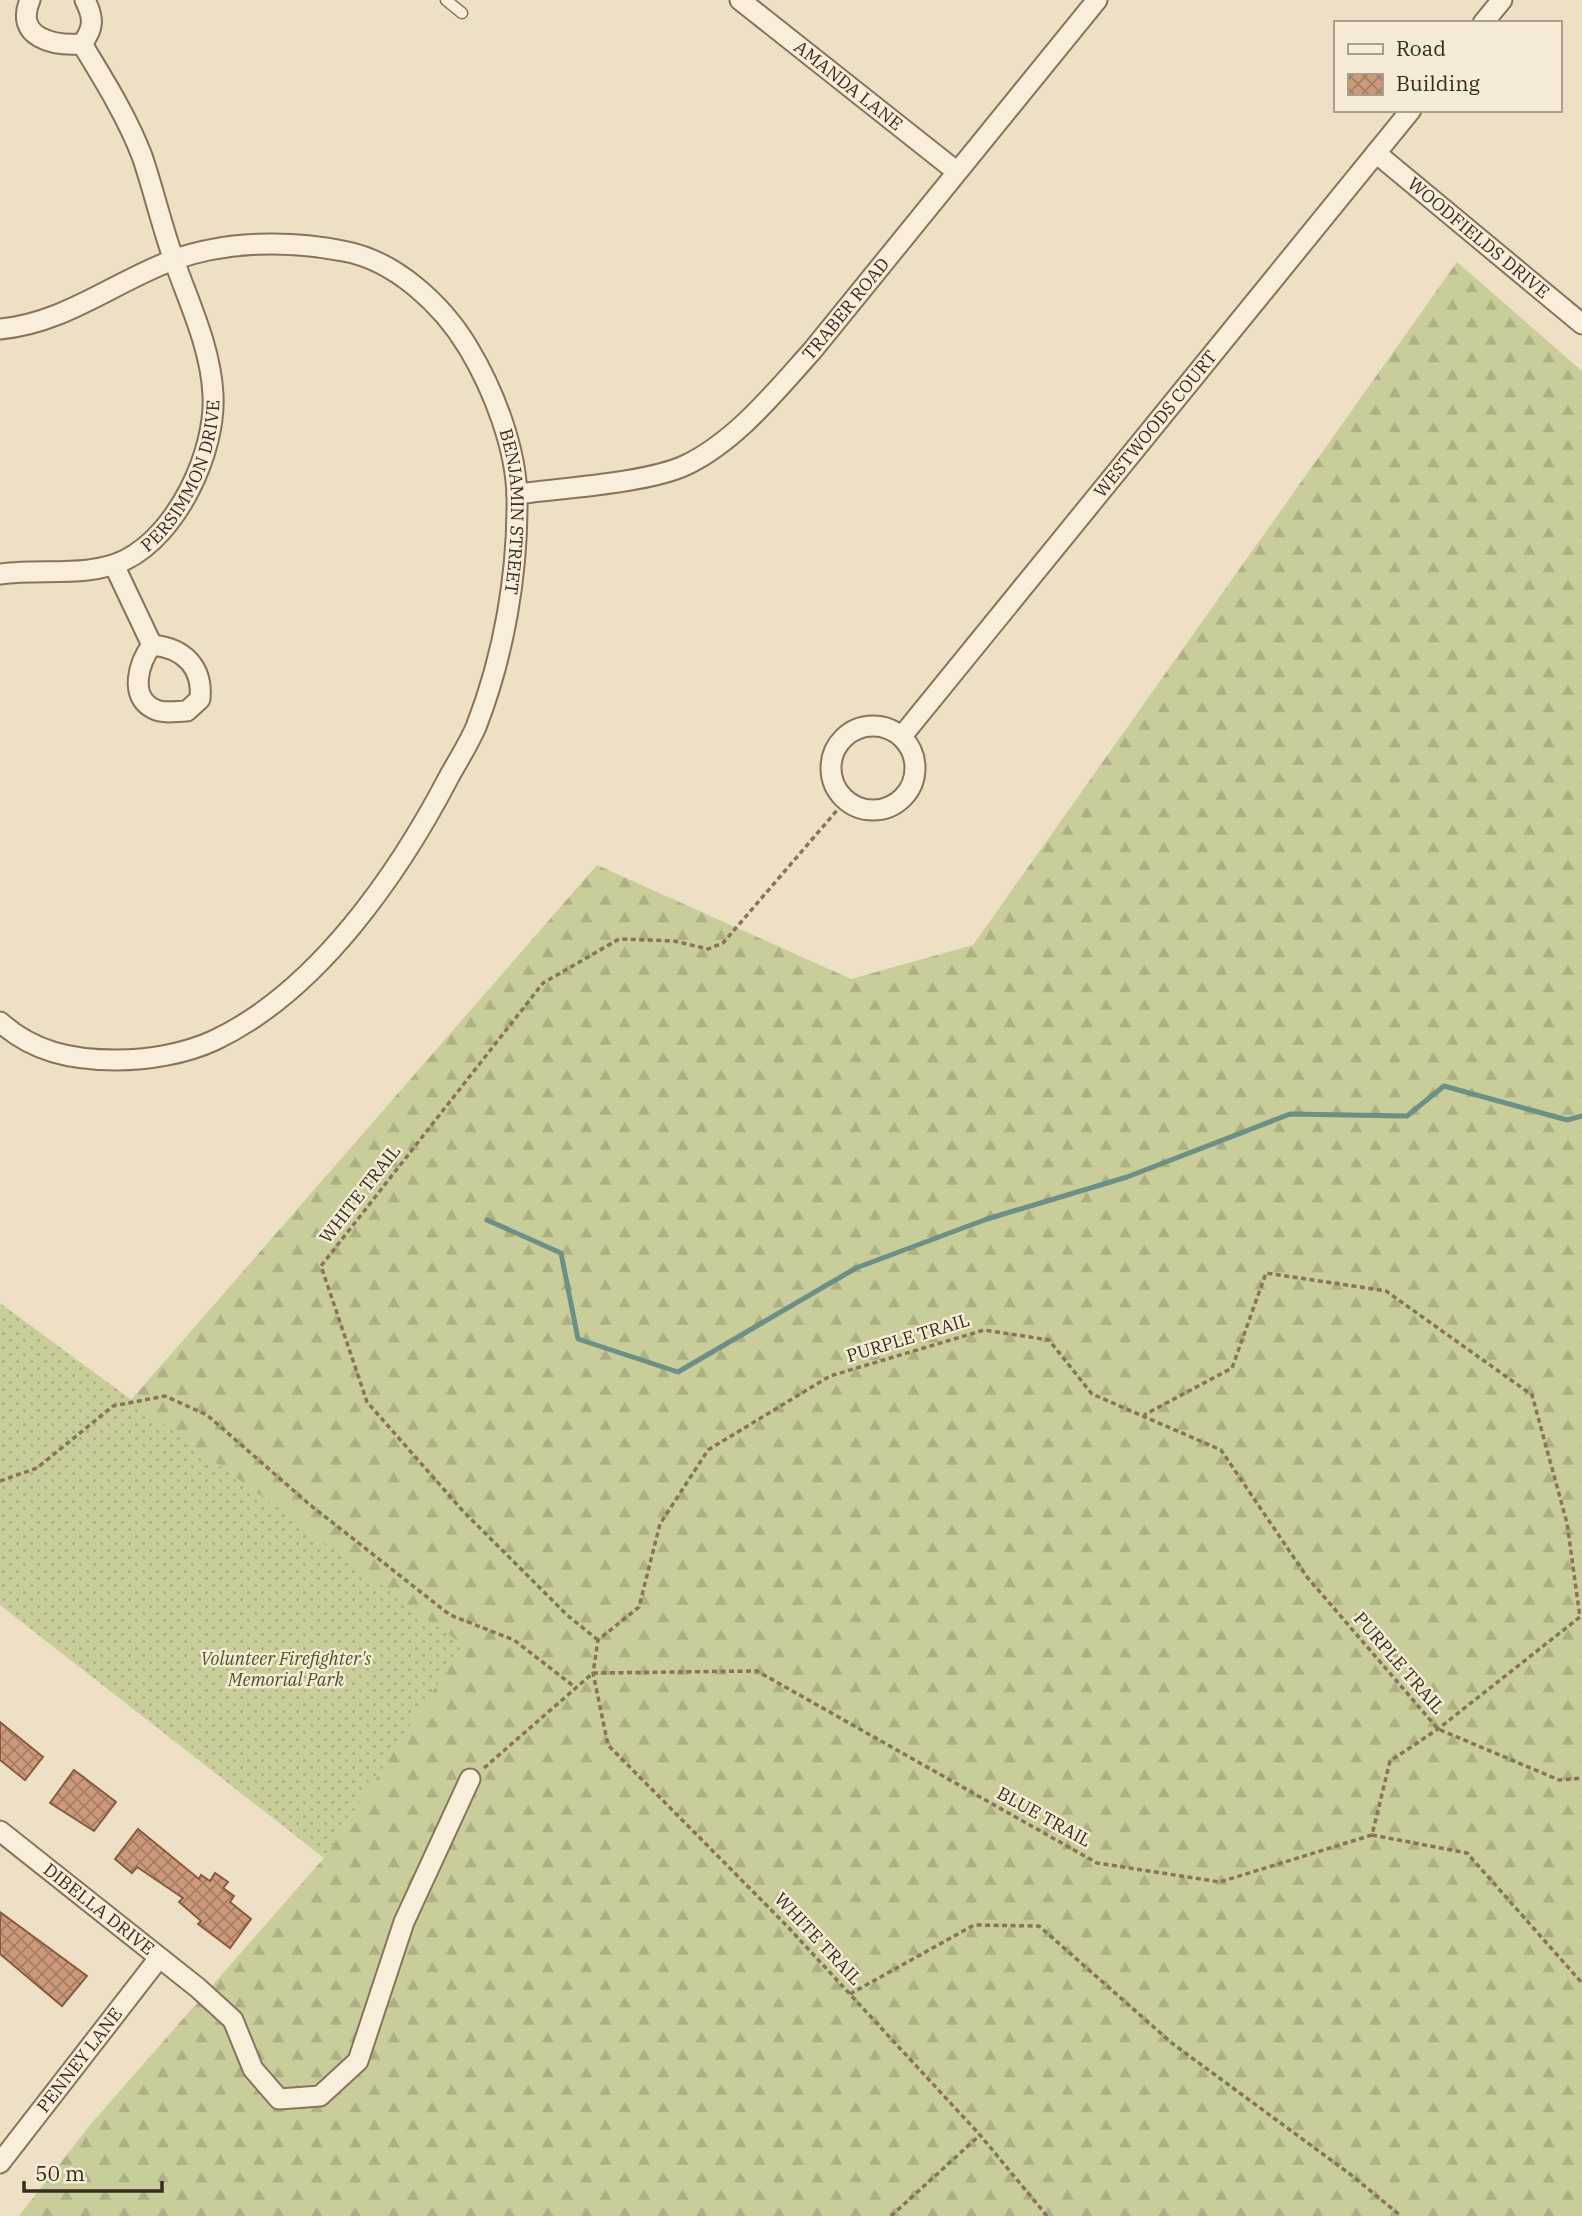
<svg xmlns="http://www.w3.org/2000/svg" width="1582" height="2216" font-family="'IBM Plex Serif',serif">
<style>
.grass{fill:url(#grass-dots)}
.forest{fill:url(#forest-firs)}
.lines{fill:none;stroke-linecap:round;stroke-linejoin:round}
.stream{stroke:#6d9086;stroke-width:5}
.building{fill:url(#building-cross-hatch);stroke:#895a41;stroke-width:2}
.lane-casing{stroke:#8a725b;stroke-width:13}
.street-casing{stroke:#8a725b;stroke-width:23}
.path{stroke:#8a725b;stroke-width:3.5;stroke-dasharray:5 3.5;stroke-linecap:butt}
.lane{stroke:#f9eed9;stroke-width:10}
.street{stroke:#f9eed9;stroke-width:19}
.labels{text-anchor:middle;stroke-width:5;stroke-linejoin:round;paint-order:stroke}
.street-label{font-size:18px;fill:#3a2b1f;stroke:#f6ebd5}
.park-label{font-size:18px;font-style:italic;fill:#4c5625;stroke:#f6ebd5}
</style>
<defs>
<pattern id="grass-dots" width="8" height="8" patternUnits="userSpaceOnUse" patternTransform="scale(1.75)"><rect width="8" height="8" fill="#c9cd99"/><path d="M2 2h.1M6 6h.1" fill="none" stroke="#adb083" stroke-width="1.8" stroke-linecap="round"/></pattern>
<pattern id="forest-firs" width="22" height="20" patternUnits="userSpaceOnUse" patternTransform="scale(1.75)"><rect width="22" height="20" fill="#c9cd99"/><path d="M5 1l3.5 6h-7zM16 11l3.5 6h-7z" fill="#adb083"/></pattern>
<pattern id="building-cross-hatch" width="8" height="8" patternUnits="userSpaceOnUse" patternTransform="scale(1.75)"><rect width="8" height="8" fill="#cd997b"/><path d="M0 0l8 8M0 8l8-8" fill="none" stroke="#a77d64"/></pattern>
</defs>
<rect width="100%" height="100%" fill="#eee0c5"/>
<!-- grass -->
<path class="grass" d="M0,1303L464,1645L324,1858L0,1605Z"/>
<!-- forest -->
<path class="forest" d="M1457,262L1582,371V2216H19L90,2125L324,1858L463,1645L131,1400L597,865L851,979L973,945Z"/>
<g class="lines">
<!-- stream -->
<path class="stream" d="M487,1220L561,1253L578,1339L678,1372L856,1268L987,1219L1127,1177L1290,1114L1407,1116L1444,1086L1567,1120L1582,1116"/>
</g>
<!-- building -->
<g class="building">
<path d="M0,1722L43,1757L25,1780L0,1760Z"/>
<path d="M74,1770L116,1802L94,1831L50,1803Z"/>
<path d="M138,1829L199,1879L201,1875L210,1881L215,1873L228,1882L223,1888L234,1896L230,1902L251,1919L230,1948L198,1924L201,1921L179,1902L183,1898L137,1867L132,1873L115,1859Z"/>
<path d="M0,1912L87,1976L62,2006L0,1954Z"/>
</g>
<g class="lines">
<!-- lane casing -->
<g class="lane-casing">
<path id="lane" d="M446,0L462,13"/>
</g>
<!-- street casing -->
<g class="street-casing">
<g id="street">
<path d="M30,0C14,38 54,46 82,44C94,28 94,18 85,0"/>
<path id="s1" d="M740,0L956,171"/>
<path d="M1483,23L1502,0"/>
<path id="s2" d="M1376,153L1582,324"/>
<path id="s3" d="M0,329C65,323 114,282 173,260C226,241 289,240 343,251C395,260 443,305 469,349C494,391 516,448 517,497C518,574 504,655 476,727C469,743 459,759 450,775C399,873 318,991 215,1040C185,1054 148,1060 116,1060C72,1060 33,1052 0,1022"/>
<path id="s4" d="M517,494C562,488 648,483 686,465C736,441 776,391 812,351L1097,0"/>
<path d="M114,565L152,645"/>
<path id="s5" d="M0,574C41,568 88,578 125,560C178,534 216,451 213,395C211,349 190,305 175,263C162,228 154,191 142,156C127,117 104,80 82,44"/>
<path d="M152,645C184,648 203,667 200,699L187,711C177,711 163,714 154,709C128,697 139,662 152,645Z"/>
<circle cx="873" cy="768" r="42"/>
<path id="s6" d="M902,736L1411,110"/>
<path id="s7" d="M0,1831L198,1988L233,2020L253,2069L279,2099L320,2096L358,2061L404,1922L470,1779"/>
<path id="s8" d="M0,2163L159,1958"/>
</g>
</g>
<!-- path -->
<g class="path">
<path d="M0,1481L37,1468L113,1406L165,1396L207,1415L309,1504L450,1615L514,1640L576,1688"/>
<path d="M598,1640L567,1615L462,1510L367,1402L321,1266L543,983L619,939L674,941L708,949L723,943L845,801"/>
<path d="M593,1673L757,1671L1097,1863L1220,1882L1372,1835L1390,1761L1438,1729L1580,1617L1567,1523L1532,1395L1386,1291L1266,1273L1232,1368L1144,1415"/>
<path d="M484,1768L593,1673"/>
<path d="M1372,1835L1467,1853L1582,1983"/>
<path d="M850,1994L974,1925L1039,1926L1173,2044L1350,2174L1401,2216"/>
<path d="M891,2216L980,2135"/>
<path d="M1047,2216L980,2135L787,1926L608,1745L593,1673L598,1640L639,1607L660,1524L708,1450L830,1376L984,1330L1049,1340L1092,1394L1221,1450L1307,1577L1438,1729L1559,1780L1582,1778"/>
</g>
<!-- lane -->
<use href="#lane" class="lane"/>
<!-- street -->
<use href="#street" class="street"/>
</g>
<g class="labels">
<!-- street labels -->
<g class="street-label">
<text dy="6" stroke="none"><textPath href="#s1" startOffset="138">AMANDA LANE</textPath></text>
<text dy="6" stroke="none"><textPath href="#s2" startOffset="133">WOODFIELDS DRIVE</textPath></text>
<text dy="6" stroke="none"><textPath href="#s4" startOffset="397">TRABER ROAD</textPath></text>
<text dy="6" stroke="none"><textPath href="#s6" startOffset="402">WESTWOODS COURT</textPath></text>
<text dy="6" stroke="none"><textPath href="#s5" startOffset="233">PERSIMMON DRIVE</textPath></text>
<text dy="6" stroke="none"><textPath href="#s3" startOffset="695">BENJAMIN STREET</textPath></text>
<text transform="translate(360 1194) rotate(-52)" y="6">WHITE TRAIL</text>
<text transform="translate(908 1338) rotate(-17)" y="6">PURPLE TRAIL</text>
<text transform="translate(1399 1663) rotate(49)" y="6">PURPLE TRAIL</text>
<text transform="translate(1044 1817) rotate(29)" y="6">BLUE TRAIL</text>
<text dy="6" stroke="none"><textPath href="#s7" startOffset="126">DIBELLA DRIVE</textPath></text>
<text transform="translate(818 1939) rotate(47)" y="6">WHITE TRAIL</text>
<text dy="6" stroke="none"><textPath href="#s8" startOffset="130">PENNEY LANE</textPath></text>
</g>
<!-- park labels -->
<g class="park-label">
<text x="286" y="1665">Volunteer Firefighter's<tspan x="286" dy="21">Memorial Park</tspan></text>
</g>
</g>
<!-- legend -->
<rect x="1334" y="21" width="228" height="91" fill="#f6ebd5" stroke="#ab9e8c" stroke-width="2"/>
<rect x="1348" y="44" width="35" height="10" fill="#f9eed9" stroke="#ab9e8c" stroke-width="2"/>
<text x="1396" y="56" font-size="21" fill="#3a2b1f">Road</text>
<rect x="1348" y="74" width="35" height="21" fill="url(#building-cross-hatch)" stroke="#ab9e8c" stroke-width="2"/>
<text x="1396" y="91" font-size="21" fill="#3a2b1f">Building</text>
<!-- scale -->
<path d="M24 2181v10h138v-10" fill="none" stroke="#3a2b1f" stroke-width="3.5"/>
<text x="35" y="2181" font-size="21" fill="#3a2b1f" stroke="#f6ebd5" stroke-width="5" paint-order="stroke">50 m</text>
</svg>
